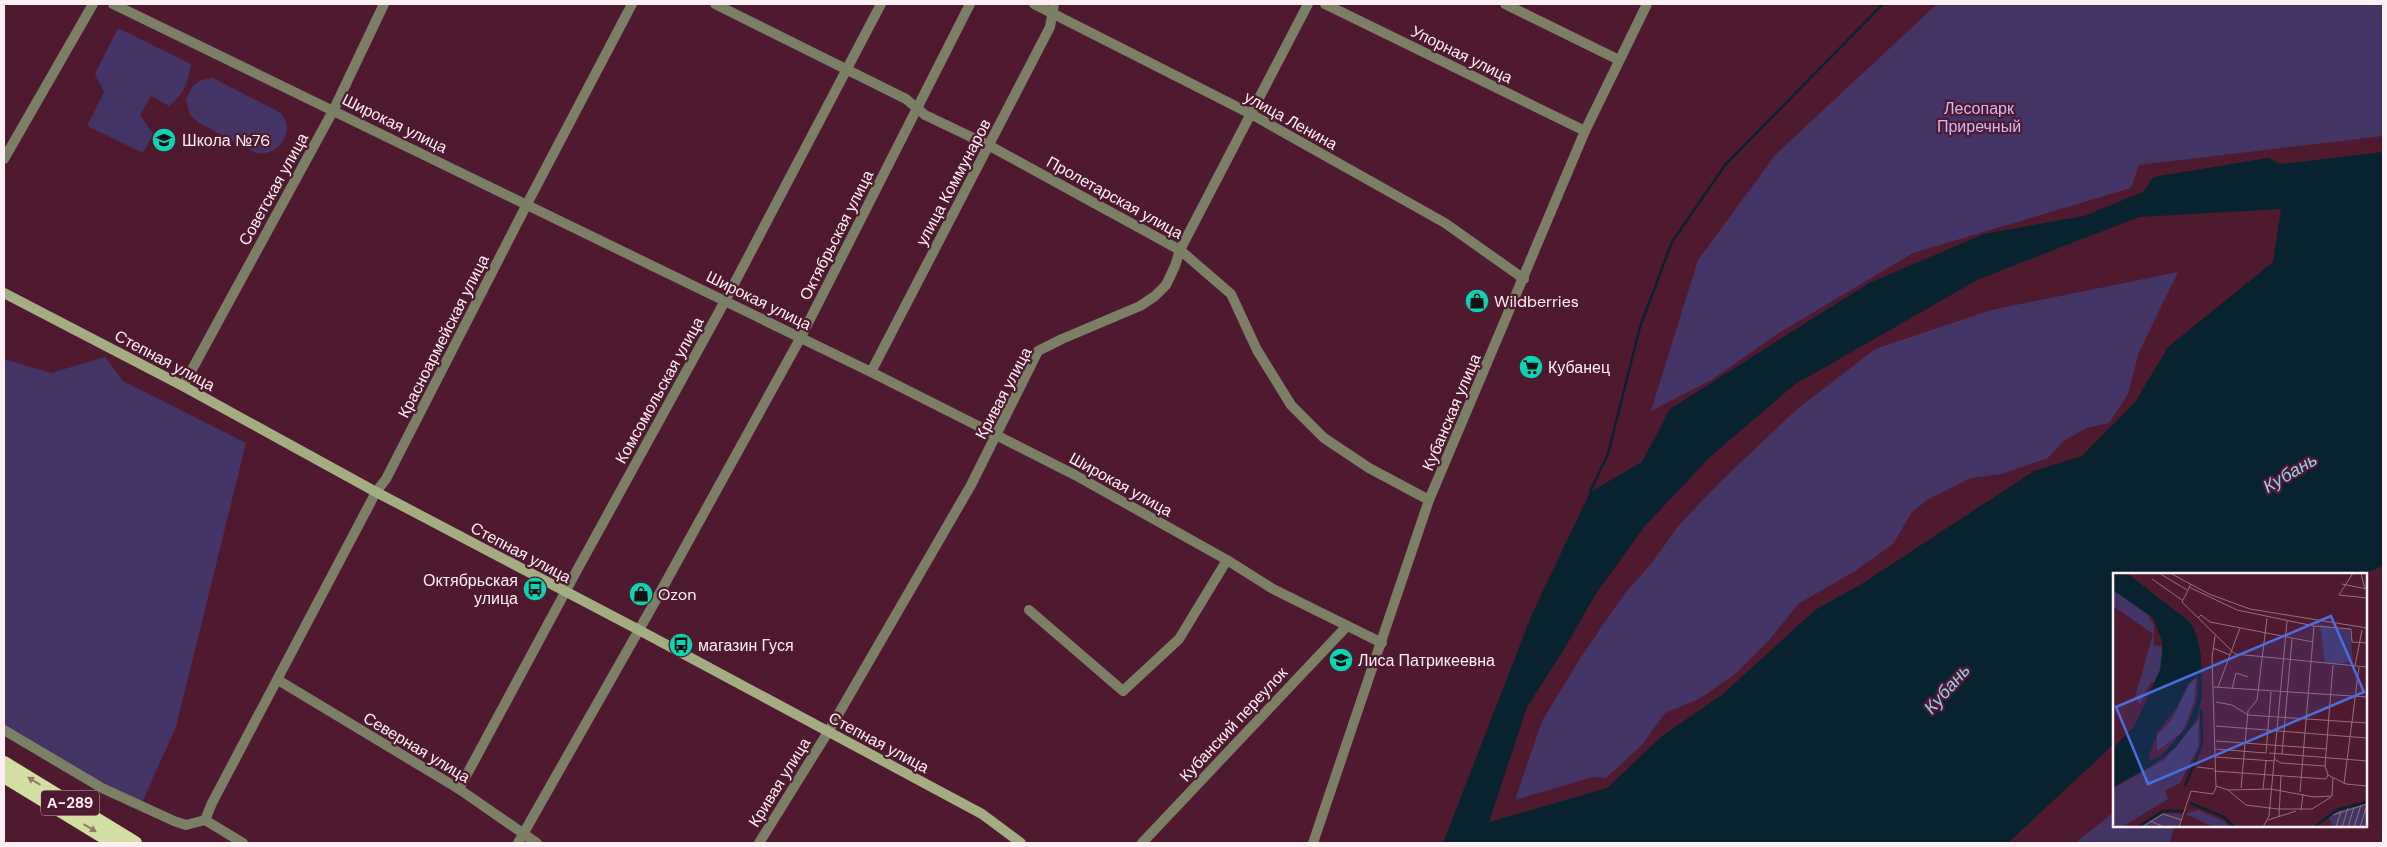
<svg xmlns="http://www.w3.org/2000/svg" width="2387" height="847" font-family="'DM Sans',sans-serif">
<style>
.green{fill:#443465}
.water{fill:#092230;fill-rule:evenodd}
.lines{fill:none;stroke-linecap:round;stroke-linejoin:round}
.stream{stroke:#092230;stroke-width:2.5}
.minor{stroke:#7a7f65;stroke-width:10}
.tertiary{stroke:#7a7f65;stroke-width:10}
.secondary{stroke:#a4ac82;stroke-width:10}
.trunk{stroke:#d3dea3;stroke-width:14}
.oneway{fill:#917c6a}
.labels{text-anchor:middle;stroke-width:4.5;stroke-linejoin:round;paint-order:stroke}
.shield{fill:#4f1930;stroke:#caafb9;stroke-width:1}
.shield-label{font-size:15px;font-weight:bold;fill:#feeff4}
.street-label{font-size:16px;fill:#feeff4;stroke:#4f1930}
.park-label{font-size:16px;fill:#cbbcf4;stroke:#4f1930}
.poi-label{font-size:16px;fill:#feeff4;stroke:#4f1930;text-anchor:start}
.water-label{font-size:18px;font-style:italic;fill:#94cef3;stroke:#4f1930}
.inset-river{fill:none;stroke:#092230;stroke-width:2.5}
.inset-road{fill:none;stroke:#956f7e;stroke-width:1}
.view{fill:#4a6ede;fill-opacity:0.15;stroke:#4a6ede;stroke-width:2.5}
.inset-edge{fill:none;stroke:#feeff4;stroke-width:2.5}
</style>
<rect width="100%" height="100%" fill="#4f1930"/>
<!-- green -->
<g class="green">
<path d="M1937,4H2383V136L2139,165L2131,188L1913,253L1777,334L1713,379L1651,411L1698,260L1776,154Z"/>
<path d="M118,28L191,64C188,83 184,94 169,106L151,96L140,115L153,134L143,153L87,126L104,92L95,74Z"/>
<path d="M213,78L281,113C296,132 279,157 256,153L199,123L190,115L186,100L192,87L201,80Z"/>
<path d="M2178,272L2139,352L2128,394L2109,423L2087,428L2063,441L2048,458L2002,474L1971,478L1927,500L1912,512L1893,544L1855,571L1798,604L1771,638L1734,675L1699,699L1665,713L1642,745L1606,778L1593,777L1515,800L1542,721L1581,657L1625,593L1652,563L1679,525L1722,480L1796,410L1875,349L1991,310Z"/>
<path d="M105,357L123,381L246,443L176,727L139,809L4,726V359L51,373Z"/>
<path d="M2114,812V826H2174L2170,843H2075Z"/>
</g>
<!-- water -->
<path class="water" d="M2383,152V566L2363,574H2114V744L2008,843H1443L1532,614L1590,492L1642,462L1670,409L1869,283L1984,234L2084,216L2143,192L2153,177L2268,158L2281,164ZM2281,209L2273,262L2168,347L2135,402L2082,456L2034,471L1860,585L1815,610L1723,694L1662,736L1607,788L1489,822L1527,707L1563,651L1595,595L1644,527L1712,455L1794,385L1979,279L2139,217Z"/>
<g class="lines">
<!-- stream -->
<path class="stream" d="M1590,492L1608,454L1640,327L1672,242L1725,165L1883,4"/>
<!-- minor -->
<g class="minor">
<path d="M113,4L871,372L1075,475L1227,560L1273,589L1382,643"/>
<path d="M715,4L906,99L925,115L990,146L1180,250L1231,294L1257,350L1291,405L1324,438L1369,468L1429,500"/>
<path d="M1325,4L1585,131"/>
<path d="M1505,4L1619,60"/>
<path d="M4,159L93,4"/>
<path d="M871,372L1050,27L1054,4"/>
<path d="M1029,610L1123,691L1179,639L1227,560"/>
<path d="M278,680L459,789L537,843"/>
<path d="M4,730L102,788L174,821L186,825L205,820L212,803L376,492L386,479L527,204L632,4"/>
<path d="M459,789L576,572L725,301L881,4"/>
<path d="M205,820L243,843"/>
<path d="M518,843L652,607L801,337L970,4"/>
<path d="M759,843L828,732L971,485L1038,351L1062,339L1140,306L1155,296L1166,285L1175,266L1180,250L1308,4"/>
<path d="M1142,843L1347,626"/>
</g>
<!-- tertiary -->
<g class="tertiary">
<path d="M1034,4L1251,114L1445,223L1524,279"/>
<path d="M183,386L334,109L384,4"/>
<path d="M1313,843L1429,500L1585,131L1647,4"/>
</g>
<!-- secondary -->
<path class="secondary" d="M4,293L183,386L376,492L639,630L982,814L1021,843"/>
<!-- trunk -->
<g class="trunk">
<path d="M4,763L135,843"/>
<path d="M4,776L114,843"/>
</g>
</g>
<!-- one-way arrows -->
<defs><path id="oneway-solid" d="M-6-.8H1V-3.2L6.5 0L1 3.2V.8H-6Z" transform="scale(1.25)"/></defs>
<g class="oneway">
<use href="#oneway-solid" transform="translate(34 781) rotate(-149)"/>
<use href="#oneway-solid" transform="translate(90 828) rotate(31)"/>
</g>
<!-- icons -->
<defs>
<g id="school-disc" transform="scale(1.25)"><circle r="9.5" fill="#09d5b5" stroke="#4f1930"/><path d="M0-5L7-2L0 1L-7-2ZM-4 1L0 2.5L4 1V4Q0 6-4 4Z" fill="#111"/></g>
<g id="shop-disc" transform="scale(1.25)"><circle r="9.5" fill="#09d5b5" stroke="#4f1930"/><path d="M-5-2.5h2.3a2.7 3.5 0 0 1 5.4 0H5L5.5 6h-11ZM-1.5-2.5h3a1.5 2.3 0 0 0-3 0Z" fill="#111"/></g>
<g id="supermarket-disc" transform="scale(1.25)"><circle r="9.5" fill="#09d5b5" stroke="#4f1930"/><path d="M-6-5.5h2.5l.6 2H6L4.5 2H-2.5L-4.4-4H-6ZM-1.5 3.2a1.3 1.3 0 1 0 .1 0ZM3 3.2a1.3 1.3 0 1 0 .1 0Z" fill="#111"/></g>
<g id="bus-disc" transform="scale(1.25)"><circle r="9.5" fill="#09d5b5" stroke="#4f1930"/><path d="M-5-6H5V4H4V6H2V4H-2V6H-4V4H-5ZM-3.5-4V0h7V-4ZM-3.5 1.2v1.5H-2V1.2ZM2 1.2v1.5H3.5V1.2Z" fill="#111"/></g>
</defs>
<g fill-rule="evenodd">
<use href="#school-disc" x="164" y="140"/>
<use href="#shop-disc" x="1477" y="301"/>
<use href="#supermarket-disc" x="1531" y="367"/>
<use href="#bus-disc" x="535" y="589"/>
<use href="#shop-disc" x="641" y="594"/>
<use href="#bus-disc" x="681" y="645"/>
<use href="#school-disc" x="1341" y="660"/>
</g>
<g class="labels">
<!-- shield labels -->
<rect class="shield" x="41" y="790.5" width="58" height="25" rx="4"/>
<g class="shield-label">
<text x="70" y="808">А-289</text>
</g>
<!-- street labels -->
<g class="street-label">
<text transform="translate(1462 54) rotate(26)" y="6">Упорная улица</text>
<text transform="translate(1291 120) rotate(29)" y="6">улица Ленина</text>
<text transform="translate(395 123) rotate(26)" y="6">Широкая улица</text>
<text transform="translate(953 182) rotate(-62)" y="6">улица Коммунаров</text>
<text transform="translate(273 189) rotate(-61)" y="6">Советская улица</text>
<text transform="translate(1115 197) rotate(29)" y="6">Пролетарская улица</text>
<text transform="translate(836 235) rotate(-63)" y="6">Октябрьская улица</text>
<text transform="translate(759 300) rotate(26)" y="6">Широкая улица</text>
<text transform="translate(443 336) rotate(-63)" y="6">Красноармейская улица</text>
<text transform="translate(165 360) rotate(28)" y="6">Степная улица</text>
<text transform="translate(659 390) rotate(-61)" y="6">Комсомольская улица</text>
<text transform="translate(1003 393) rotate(-62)" y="6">Кривая улица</text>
<text transform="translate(1451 412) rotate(-67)" y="6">Кубанская улица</text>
<text transform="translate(1121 484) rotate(29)" y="6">Широкая улица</text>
<text transform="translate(521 552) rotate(28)" y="6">Степная улица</text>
<text transform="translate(1233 724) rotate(-47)" y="6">Кубанский переулок</text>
<text transform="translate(879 742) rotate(28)" y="6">Степная улица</text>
<text transform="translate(417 747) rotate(31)" y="6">Северная улица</text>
<text transform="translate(779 782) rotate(-58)" y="6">Кривая улица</text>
</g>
<!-- park labels -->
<g class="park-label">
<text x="1979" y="114">Лесопарк<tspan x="1979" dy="18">Приречный</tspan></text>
</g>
<!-- poi labels -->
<g class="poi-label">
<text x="182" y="146">Школа №76</text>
<text x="1494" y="307">Wildberries</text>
<text x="1548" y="373">Кубанец</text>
<text x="518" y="586" text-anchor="end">Октябрьская<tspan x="518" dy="18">улица</tspan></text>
<text x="658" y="600">Ozon</text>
<text x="698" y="651">магазин Гуся</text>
<text x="1358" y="666">Лиса Патрикеевна</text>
</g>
<!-- water labels -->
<g class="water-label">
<text transform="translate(2290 473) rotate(-31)" y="6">Кубань</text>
<text transform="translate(1947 689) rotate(-49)" y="6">Кубань</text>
</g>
</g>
<!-- overview -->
<g transform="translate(2113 573)">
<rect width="254" height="254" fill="#4f1930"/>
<path d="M0,16L30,34L41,52V72L51,74L49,97L43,110L38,109L27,131L22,124L40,61L0,33ZM207,52L237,56L240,87L228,91L212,89ZM83,105L81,128L73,151L68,160L44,178V162L58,148L76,111ZM86,146L85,174L67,210L52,218L55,226L9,254H0V215L51,187ZM254,231V254H221L215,245L227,237ZM85,237L111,248L116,254H101L72,241ZM50,240L69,241L65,254H28Z" fill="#443465"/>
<path d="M0,0H14L78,50L84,63L88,83L89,123L84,146L63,174L40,192L0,214V175L22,152L47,97L49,79V68L40,45L0,17ZM85,103L84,127L74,153L49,182L37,188L36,183L45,158L64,134L76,110Z" fill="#092230" fill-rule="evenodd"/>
<path class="inset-river" d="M72,213L89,171L88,136M77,230L111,244L121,254M25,254L50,238H70M201,254L224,237L254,229"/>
<path class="inset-road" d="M46,0L74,17M57,0L96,21L137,36L254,55M240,0L226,22L254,25M248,0L252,16M39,6L69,27M78,11L69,29L122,81L254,94M229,11L254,16M76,14L124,37L201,53M85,45L88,42L97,49L200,69M100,75L117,82M242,93L249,57M101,114L254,124M105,114L127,55M119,116L123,100L135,104M103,129L119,132L135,142L254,150M103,153L254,165M103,168L214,176M102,176L153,180L158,119M156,180L254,188M169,181L179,66M102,184L161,188M161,186L168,190L212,193M84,194L101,196M101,198L213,206L215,202M215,202L212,193L220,92M215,202L233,211L254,213M231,211L246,94M103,213L115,217L158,216L201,224L219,223M128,215L135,138L144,127L154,45M150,216L153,188M115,217L133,232L165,236H199L218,224M187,219L201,53L238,56L239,69L254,70M219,223L220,205M188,237L190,221M220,242L254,231M166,244L168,202M155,247L183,238M37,248L51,254M29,254L50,241L69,247M66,254L78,218L100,221L103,215L99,84L102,63M150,254L156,243L174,48M223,254L228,238M229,254L235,235M235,254L241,234M241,254L248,232M247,254L254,232"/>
<path class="view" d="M218,43L251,119L35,211L3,134Z"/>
<rect width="254" height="254" class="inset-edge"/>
</g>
<!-- border -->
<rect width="2387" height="847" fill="none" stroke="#feeff4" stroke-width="10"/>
</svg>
